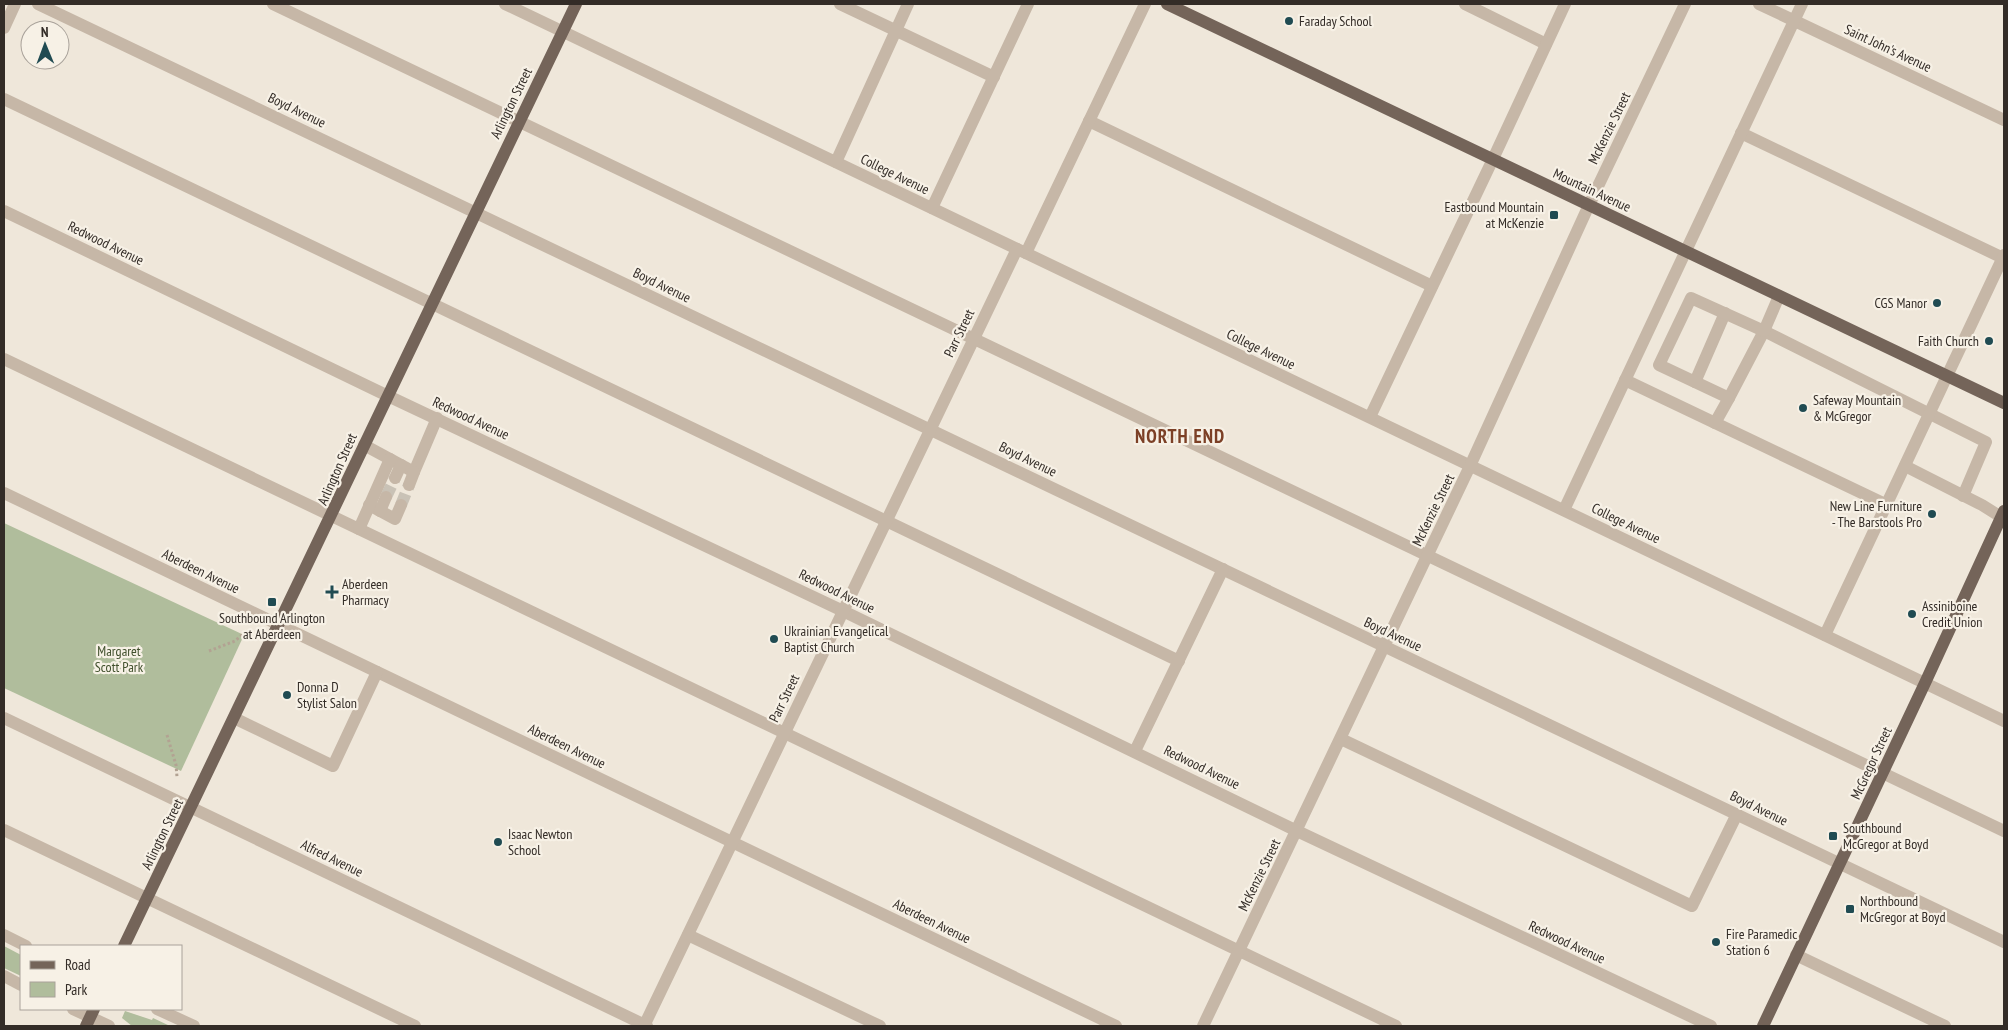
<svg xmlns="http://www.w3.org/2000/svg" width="2008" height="1030" font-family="'PT Sans Narrow',sans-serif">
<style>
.green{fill:#b0bd9c}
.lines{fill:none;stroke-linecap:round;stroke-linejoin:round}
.minor-tunnel{stroke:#c9c2b6;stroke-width:12;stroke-dasharray:12 6;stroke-linecap:butt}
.path{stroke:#b2a292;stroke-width:3;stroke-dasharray:2.5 2.5;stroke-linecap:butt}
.minor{stroke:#c6b7a7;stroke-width:12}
.major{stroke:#746459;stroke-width:12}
.poi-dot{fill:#204b52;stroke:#f7f1e6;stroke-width:2}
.labels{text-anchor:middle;stroke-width:4.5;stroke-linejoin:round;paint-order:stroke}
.poi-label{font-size:14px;fill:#332c27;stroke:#f7f1e6;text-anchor:start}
.street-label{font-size:14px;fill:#332c27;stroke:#f7f1e6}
.park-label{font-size:14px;fill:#41502d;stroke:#f7f1e6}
.district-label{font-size:19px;font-weight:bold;letter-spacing:1px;fill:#7c4026;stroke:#f7f1e6}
</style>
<rect width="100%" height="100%" fill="#efe7da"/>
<!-- green -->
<g class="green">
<path d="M4,523L244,635L181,771L4,688Z"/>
<path d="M4,946L21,955V976L4,968Z"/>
<path d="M125,1011L152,1020L153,1018L170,1026H132L122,1018Z"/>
</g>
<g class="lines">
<!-- minor-tunnel -->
<g class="minor-tunnel">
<path d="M386,497L395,478"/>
<path d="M401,505L409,485"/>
</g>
<!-- path -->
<g class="path">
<path d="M209,651L235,641L243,634"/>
<path d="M167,735L176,765L177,777"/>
</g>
<!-- minor -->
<g class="minor">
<path d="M38,4L2004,942"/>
<path d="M273,4L2004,831"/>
<path d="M505,4L2004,721"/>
<path d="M840,4L994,77"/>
<path d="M1465,4L1546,44"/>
<path d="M1759,4L2004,120"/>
<path d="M4,28L15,4"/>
<path d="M4,99L1179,661"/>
<path d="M1089,121L1432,286"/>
<path d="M1741,133L2003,258"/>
<path d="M836,162L908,4"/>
<path d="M932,208L1028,4"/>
<path d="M4,211L388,396L843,611L1297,831L1711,1026"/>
<path d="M1026,253L1145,4"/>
<path d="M4,359L1396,1026"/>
<path d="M1625,380L1887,505"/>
<path d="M1695,382L1725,313"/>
<path d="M1729,398L1764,331L1986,442L1963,496"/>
<path d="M1370,417L1493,159L1565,4"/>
<path d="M1715,423L1729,398L1659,365L1691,298L1764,331L1779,296"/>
<path d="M364,445L414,472L437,418"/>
<path d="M1905,466L1982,505L2001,517"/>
<path d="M395,478L401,465"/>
<path d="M409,485L414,472"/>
<path d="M4,493L1116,1026"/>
<path d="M369,505L395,519L401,505"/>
<path d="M1564,510L1802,4"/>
<path d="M380,511L386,497"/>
<path d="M359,529L390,459"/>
<path d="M1825,635L2004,255"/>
<path d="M4,718L647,1026"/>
<path d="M234,718L333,766L377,672"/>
<path d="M1341,739L1692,906L1737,814"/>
<path d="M1135,751L1223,569"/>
<path d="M4,830L415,1026"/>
<path d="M4,935L26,946"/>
<path d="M688,935L880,1026"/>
<path d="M1796,955L1945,1026"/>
<path d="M4,976L21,985"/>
<path d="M73,1009L109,1026"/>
<path d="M157,1009L194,1026"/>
<path d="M644,1026L1017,249"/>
<path d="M1203,1026L1470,466L1589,205L1685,4"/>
</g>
<!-- major -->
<g class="major">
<path d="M1167,4L2004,403"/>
<path d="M124,946L576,4"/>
<path d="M86,1026L94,1009"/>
<path d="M1763,1026L1925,683L2004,511"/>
</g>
</g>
<!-- markers -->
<g class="poi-dot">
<circle cx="1289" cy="21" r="5"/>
<rect x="1549" y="210" width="10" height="10" rx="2.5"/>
<circle cx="1937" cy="303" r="5"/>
<circle cx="1989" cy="341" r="5"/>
<circle cx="1803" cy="408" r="5"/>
<circle cx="1932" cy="514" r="5"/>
<path d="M329.5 584.5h5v5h5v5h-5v5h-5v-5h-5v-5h5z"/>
<rect x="267" y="597" width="10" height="10" rx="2.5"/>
<circle cx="1912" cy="614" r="5"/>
<circle cx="774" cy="639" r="5"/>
<circle cx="287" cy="695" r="5"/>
<rect x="1828" y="831" width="10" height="10" rx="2.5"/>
<circle cx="498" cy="842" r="5"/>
<rect x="1845" y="904" width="10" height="10" rx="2.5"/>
<circle cx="1716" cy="942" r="5"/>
</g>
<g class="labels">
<!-- poi labels -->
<g class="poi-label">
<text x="1299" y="26">Faraday School</text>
<text x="1544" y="212" text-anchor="end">Eastbound Mountain<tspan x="1544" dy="16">at McKenzie</tspan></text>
<text x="1927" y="308" text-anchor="end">CGS Manor</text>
<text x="1979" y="346" text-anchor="end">Faith Church</text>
<text x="1813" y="405">Safeway Mountain<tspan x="1813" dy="16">&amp; McGregor</tspan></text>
<text x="1922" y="511" text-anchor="end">New Line Furniture<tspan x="1922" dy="16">- The Barstools Pro</tspan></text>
<text x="342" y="589">Aberdeen<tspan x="342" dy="16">Pharmacy</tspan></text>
<text x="1922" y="611">Assiniboine<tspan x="1922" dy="16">Credit Union</tspan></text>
<text x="272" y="623" text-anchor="middle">Southbound Arlington<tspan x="272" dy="16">at Aberdeen</tspan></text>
<text x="784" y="636">Ukrainian Evangelical<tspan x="784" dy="16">Baptist Church</tspan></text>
<text x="297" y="692">Donna D<tspan x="297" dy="16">Stylist Salon</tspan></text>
<text x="1843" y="833">Southbound<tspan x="1843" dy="16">McGregor at Boyd</tspan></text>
<text x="508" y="839">Isaac Newton<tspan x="508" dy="16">School</tspan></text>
<text x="1860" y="906">Northbound<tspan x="1860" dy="16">McGregor at Boyd</tspan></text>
<text x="1726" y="939">Fire Paramedic<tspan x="1726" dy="16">Station 6</tspan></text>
</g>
<!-- street labels -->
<g class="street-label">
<text transform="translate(1888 48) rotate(25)" y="5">Saint John's Avenue</text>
<text transform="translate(511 103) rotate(-64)" y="5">Arlington Street</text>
<text transform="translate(297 110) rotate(26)" y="5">Boyd Avenue</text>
<text transform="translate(1609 128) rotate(-64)" y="5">McKenzie Street</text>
<text transform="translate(895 174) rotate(26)" y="5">College Avenue</text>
<text transform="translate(1592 190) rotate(25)" y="5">Mountain Avenue</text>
<text transform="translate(106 243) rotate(26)" y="5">Redwood Avenue</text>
<text transform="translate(662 285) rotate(26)" y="5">Boyd Avenue</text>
<text transform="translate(959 333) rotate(-64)" y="5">Parr Street</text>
<text transform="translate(1261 349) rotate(26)" y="5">College Avenue</text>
<text transform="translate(471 418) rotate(25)" y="5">Redwood Avenue</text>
<text transform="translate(1028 459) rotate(26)" y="5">Boyd Avenue</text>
<text transform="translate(337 469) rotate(-66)" y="5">Arlington Street</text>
<text transform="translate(1433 510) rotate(-64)" y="5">McKenzie Street</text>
<text transform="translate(1626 523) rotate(26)" y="5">College Avenue</text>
<text transform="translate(201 571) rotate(26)" y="5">Aberdeen Avenue</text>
<text transform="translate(837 591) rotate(26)" y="5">Redwood Avenue</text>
<text transform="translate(1393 634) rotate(25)" y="5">Boyd Avenue</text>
<text transform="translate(784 698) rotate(-64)" y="5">Parr Street</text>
<text transform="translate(567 746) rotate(26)" y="5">Aberdeen Avenue</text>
<text transform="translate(1871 763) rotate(-65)" y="5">McGregor Street</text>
<text transform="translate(1202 767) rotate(26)" y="5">Redwood Avenue</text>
<text transform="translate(1759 808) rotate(26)" y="5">Boyd Avenue</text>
<text transform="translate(162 834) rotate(-64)" y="5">Arlington Street</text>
<text transform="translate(332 858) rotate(26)" y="5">Alfred Avenue</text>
<text transform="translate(1259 875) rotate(-64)" y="5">McKenzie Street</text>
<text transform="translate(932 921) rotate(26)" y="5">Aberdeen Avenue</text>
<text transform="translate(1567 942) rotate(25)" y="5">Redwood Avenue</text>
</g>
<!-- park labels -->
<g class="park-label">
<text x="119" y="656">Margaret<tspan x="119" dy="16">Scott Park</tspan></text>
</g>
<!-- district labels -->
<g class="district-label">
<text x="1180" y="443">NORTH END</text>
</g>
</g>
<!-- border -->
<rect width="2008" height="1030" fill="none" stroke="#332c27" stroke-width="10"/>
<!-- legend -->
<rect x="20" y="945" width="162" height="65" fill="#f7f1e6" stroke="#a9a29a"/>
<rect x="30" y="961" width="25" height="8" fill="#746459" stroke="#a9a29a"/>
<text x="65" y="970" font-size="15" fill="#332c27">Road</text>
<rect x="30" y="982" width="25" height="15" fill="#b0bd9c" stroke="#a9a29a"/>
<text x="65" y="995" font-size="15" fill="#332c27">Park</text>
<!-- north arrow -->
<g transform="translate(45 45) rotate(359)"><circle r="24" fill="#f7f1e6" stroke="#a9a29a"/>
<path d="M0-4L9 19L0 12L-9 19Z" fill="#204b52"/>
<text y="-8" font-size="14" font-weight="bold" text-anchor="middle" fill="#332c27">N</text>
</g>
</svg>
